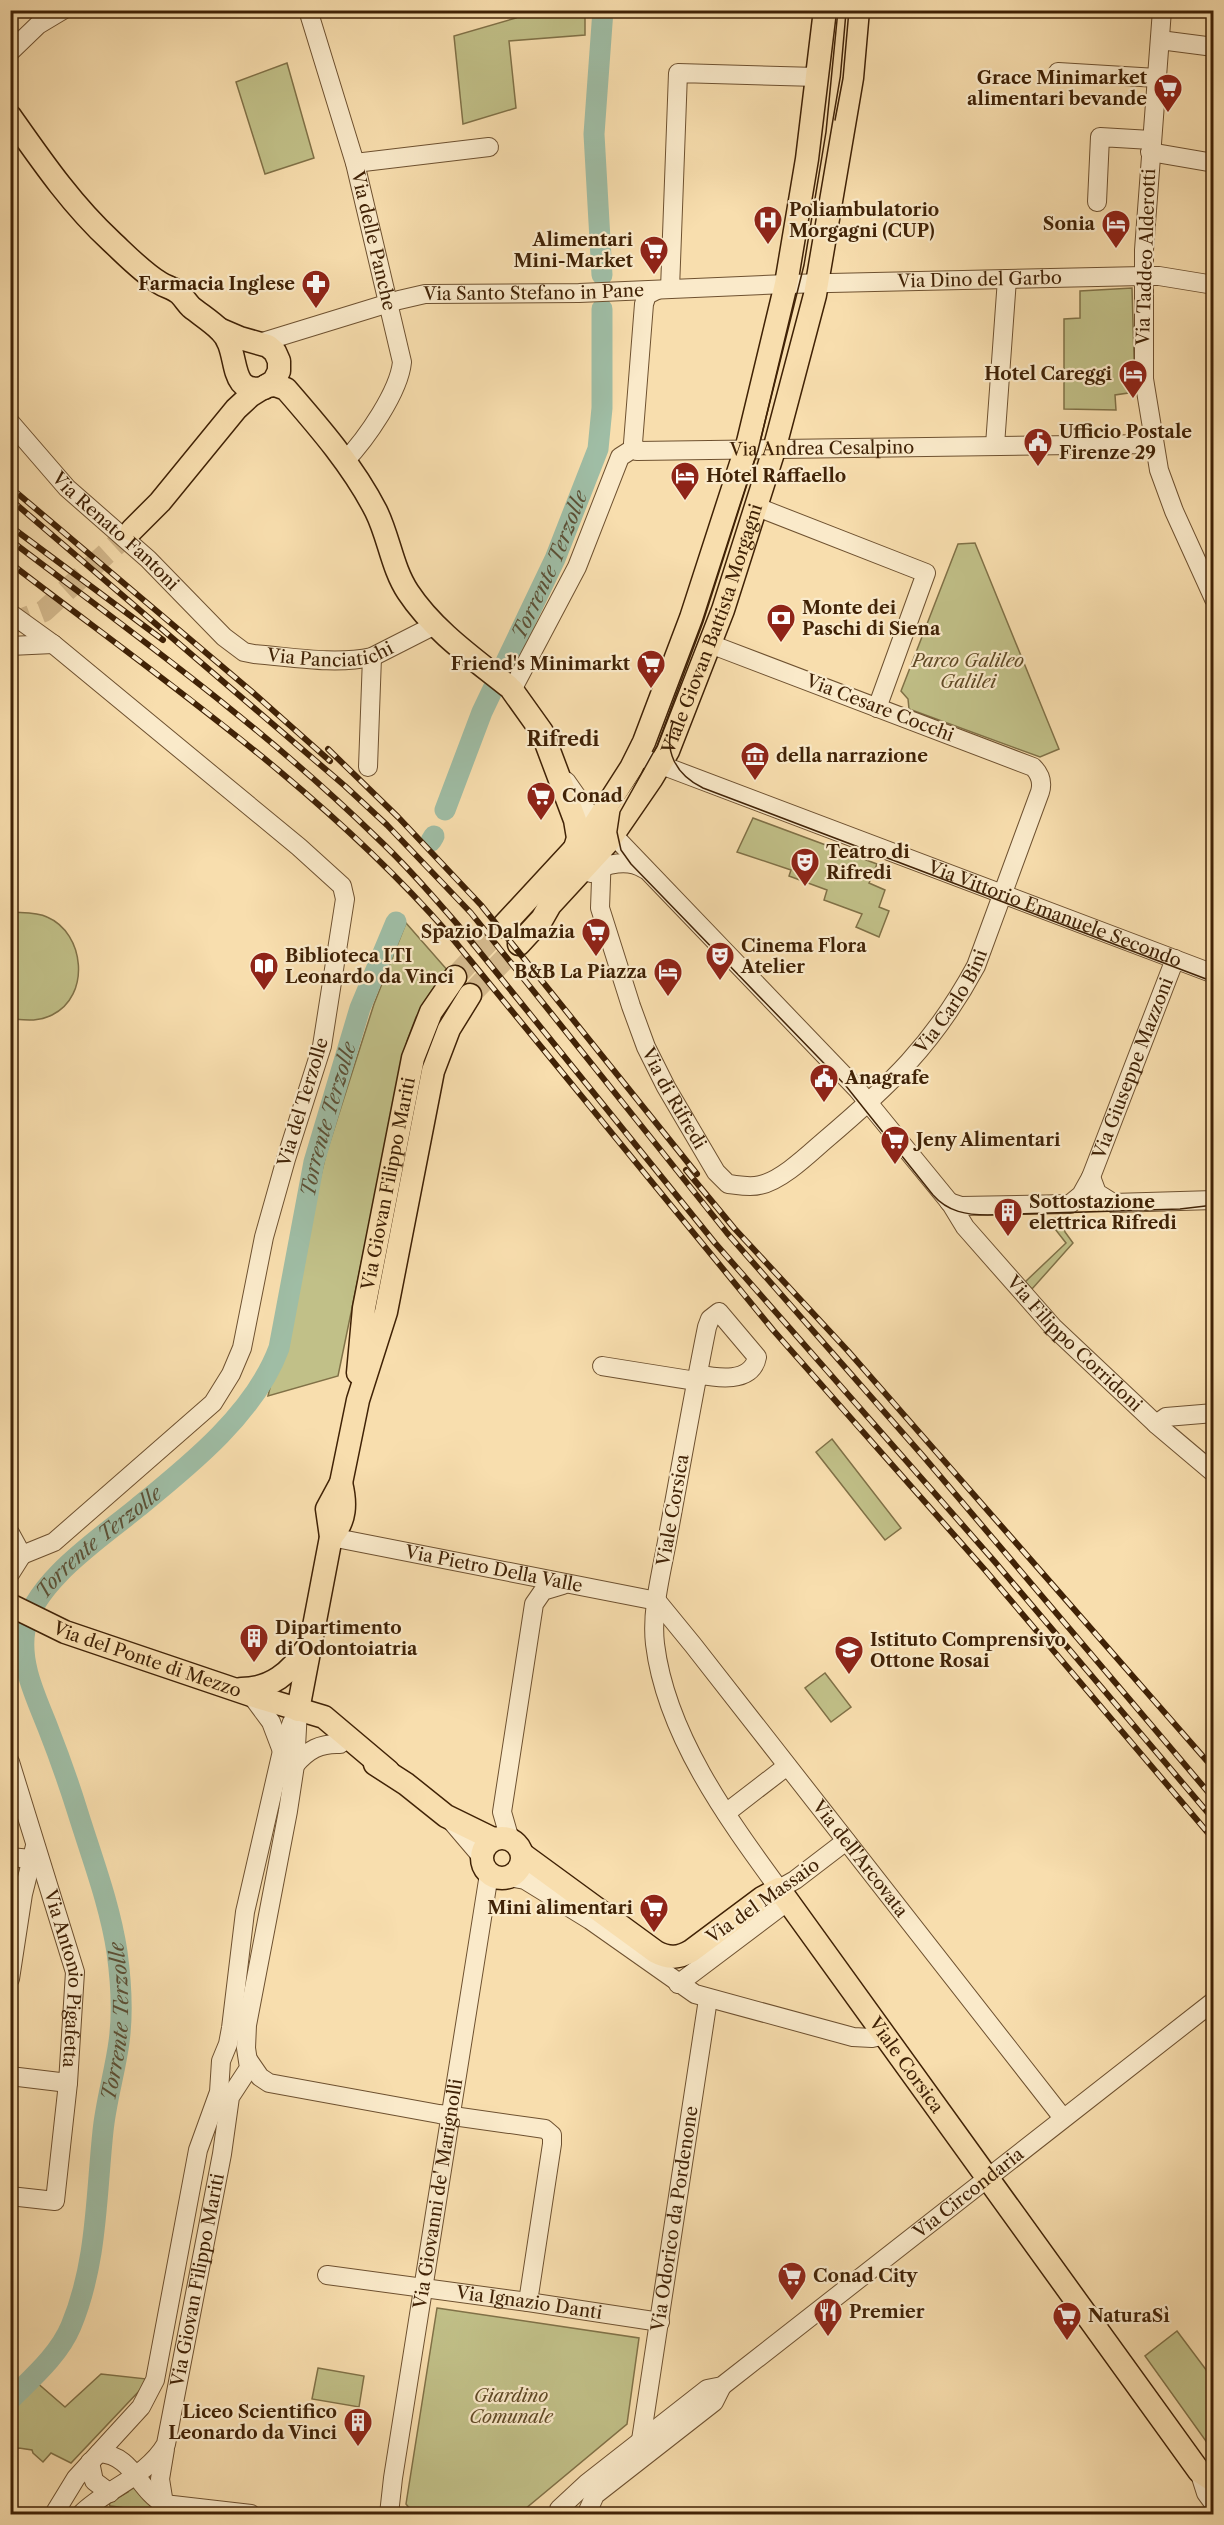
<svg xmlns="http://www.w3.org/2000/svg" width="1224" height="2525" font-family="'Libre Caslon Text',serif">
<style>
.green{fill:#c1c088;stroke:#807147;stroke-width:1.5}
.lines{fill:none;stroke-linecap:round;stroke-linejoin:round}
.river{stroke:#9fbda5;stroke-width:21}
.major-tunnel{stroke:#d3b88c;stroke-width:22;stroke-dasharray:22 11;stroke-linecap:butt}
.minor-casing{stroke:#6e5130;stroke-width:20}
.major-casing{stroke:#402206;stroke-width:25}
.minor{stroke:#faeaca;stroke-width:18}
.major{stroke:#f8deae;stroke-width:22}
.tram{stroke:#402206;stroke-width:1.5}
.rail-casing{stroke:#402206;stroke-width:6}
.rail{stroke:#faeaca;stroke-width:4;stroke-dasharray:11;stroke-linecap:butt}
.labels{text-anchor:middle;stroke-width:4.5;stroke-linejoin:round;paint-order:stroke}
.poi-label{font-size:18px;font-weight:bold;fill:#402206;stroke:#faeaca;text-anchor:start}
.street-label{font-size:18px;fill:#402206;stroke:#faeaca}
.park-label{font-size:18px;font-style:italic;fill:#604a26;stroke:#faeaca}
.water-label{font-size:20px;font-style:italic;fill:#5c5036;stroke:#faeaca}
.neighbourhood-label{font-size:20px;font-weight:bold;fill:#402206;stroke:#faeaca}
</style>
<rect width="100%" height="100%" fill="#f8deae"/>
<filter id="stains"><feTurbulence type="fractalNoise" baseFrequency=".00333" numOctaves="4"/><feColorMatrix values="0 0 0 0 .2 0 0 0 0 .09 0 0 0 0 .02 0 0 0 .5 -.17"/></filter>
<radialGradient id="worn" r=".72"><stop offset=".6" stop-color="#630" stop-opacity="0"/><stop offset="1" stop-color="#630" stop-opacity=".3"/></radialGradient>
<!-- green -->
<g class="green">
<path d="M514,11H585V35L509,41L516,108L463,124L454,36L516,18Z"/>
<path d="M287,63L314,158L265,174L236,82Z"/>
<path d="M1132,288L1135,392L1115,395L1116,410L1064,409V319L1080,318V291Z"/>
<path d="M975,543L1059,749L1040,757L909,709L908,699L901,691L958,544Z"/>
<path d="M753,818L877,864L869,883L885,890L879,907L889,911L879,937L856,927L862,914L824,900L827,890L789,876L791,870L737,852Z"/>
<path d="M11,912C22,913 37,912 47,917C85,933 91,996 52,1015C38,1022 25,1020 11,1019Z"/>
<path d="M406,923L449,972L416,1017L407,1041L338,1376L268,1396L326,1154L374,1004Z"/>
<path d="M1053,1218H1063L1065,1232L1073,1243L1032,1289L1025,1282L1066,1243L1055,1229Z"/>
<path d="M832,1439L901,1528L885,1540L816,1452Z"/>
<path d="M825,1673L851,1707L831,1722L805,1688Z"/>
<path d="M437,2308L639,2338L627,2424L519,2514H414L406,2504Z"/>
<path d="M1177,2331L1213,2379V2451L1145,2356Z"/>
<path d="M318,2368L364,2376L359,2407L312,2399Z"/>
<path d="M101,2374L147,2379L141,2389L71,2463L51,2453L43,2462L33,2453L32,2450L19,2448L11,2452V2405L35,2381L65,2407Z"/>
<path d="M132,2486L174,2514L110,2506L109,2503L128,2492L127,2489Z"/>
</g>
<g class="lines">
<!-- river -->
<g class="river">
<path d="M602,275L594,134L603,10"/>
<path id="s1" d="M445,810L482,712L555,559L598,449L602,408V309"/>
<path d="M431,841L434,836"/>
<path id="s2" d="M10,2400C32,2378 59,2355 71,2326C97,2264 96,2197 103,2131C106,2101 115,2072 119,2042C123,2013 121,1981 117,1952C110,1905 92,1858 78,1813C69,1784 59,1756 48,1728C36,1697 19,1664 25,1630C33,1582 102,1537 137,1508C190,1465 255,1413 279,1348L314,1162L360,1008L396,922"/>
</g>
<!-- major-tunnel -->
<g class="major-tunnel">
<path d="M10,624L44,611L132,530"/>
<path d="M455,977L503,926"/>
<path d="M470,995L519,944"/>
</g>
<!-- minor casing -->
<g class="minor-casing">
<g id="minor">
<path id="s3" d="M308,10L355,163L402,362C399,392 366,439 345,461"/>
<path d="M1162,10L1144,250V379L1159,470L1174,511L1214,599"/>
<path d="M1160,40L1214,47"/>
<path d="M10,52L38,25L63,10"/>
<path d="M1058,72L1157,78"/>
<path d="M1150,152L1214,163"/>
<path d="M355,163L489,147"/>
<path d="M1097,202L1100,137L1151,140"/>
<path d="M670,289L678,73L817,77"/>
<path id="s4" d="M657,290L647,295L644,304L633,443L637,451L1153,444"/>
<path id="s5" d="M259,343L399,300L425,294L579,293L786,284L1143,276H1159L1214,285"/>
<path id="s6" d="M10,422L67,488L148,559L224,637L244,652L254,654C292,657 334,665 372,657L435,625"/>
<path d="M995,445L1007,279"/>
<path d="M757,507L926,573L877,708"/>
<path d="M10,613L53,644L299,847L342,886L345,899L322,1046L286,1159L264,1237L242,1348L231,1374L213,1403L54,1542L22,1555"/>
<path d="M10,646L53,644"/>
<path d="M508,686L512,690L577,567L620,457L634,448"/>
<path id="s7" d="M648,760L1214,974"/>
<path d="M368,767L372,657"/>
<path id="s8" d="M566,781L592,818L618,840L857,1089L951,1204L965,1227L1053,1327L1156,1424L1214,1473"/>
<path id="s9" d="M600,841L602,852L600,908L631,1006L646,1047L666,1087L716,1172L728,1184C738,1185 750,1188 760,1185C781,1181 808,1155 824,1141C890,1085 934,1044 976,966L1040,792C1043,782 1040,774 1033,767L710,644"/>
<path d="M591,873C606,863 629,859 644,869"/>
<path d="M1091,1177L1097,1193L1113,1203L1214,1200"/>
<path id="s10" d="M949,1202L961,1206L1070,1204L1081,1195L1091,1177L1175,959"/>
<path d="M602,1366L696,1381"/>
<path d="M698,1374C716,1378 752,1384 757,1357L719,1312L710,1319L707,1327C693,1396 681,1466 668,1536C662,1571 651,1609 655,1644C666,1734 727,1818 779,1889L795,1880L846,1841"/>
<path d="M1156,1424L1166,1417L1214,1413"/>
<path d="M10,1533L22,1555"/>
<path id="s11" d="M331,1537L657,1601"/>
<path d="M10,1574L22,1555"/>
<path id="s12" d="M657,1601L693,1645L1063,2118"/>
<path d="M251,1695L271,1722L282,1751"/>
<path id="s13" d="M10,1762L75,1972L68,2083L55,2201L10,2196"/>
<path d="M295,1765C308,1750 320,1743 340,1744"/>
<path d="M726,1813L787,1766"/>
<path d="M452,1822L481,1856"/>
<path d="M510,1840L502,1812L534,1604L543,1591L563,1585"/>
<path d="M10,1857L31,1859"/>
<path d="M509,1877L525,1880L590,1920L695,1994L853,2037L872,2038L885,2035"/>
<path d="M10,1979L23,1894L35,1846"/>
<path d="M678,1984L788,1901"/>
<path d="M249,2061L260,2077L269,2083L439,2114L545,2129L552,2135V2144L528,2302"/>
<path d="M10,2076L68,2083"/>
<path id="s14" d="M327,2275L528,2302L660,2322"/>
<path id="s15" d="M641,2440L708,1999"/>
<path d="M99,2453C133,2455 138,2490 164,2504L251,2514"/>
<path d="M90,2462L94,2481L110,2493"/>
<path d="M1199,2471L1206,2493L1214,2504"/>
<path d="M164,2504L160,2479L165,2449"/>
<path id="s16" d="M559,2509L587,2483L707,2389L722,2386L1214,2001"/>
<path d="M587,2513L595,2495L714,2402L722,2386"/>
<path d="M54,2514L76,2478L141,2407L155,2380L198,2150L219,2092L221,2061L228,2044L231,2028L245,1912L282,1751L292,1722"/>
<path id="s17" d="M81,2514C107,2488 147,2477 166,2444L222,2154L230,2097L249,2068L246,2048L247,2025L288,1811L295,1765L298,1710"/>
<path id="s18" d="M389,2514L393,2478L489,1874"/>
</g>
</g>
<!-- major casing -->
<g class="major-casing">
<g id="major">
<path d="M10,116C41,160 71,204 111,241C126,255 142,272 160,283C166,287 174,288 180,294C184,298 187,303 191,307C201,315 212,322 220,330C242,350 225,395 264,388"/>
<path d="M266,386L275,385L286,389C319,427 353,466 376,511C389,537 392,568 408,592C433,630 473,658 508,686"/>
<path d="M132,530L160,502L236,409L250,396L274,381L279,371V361L275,352L268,346L240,338L219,329"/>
<path d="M512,690L542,732L575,820L578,838L575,848"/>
<path d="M503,926L590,832L631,768L644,742L691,618L748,442L786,284L807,159L825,10"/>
<path id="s19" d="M519,944L542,919L550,905L608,842L652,778L668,751L723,610L774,450L815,295L852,78L858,10"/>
<path id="s20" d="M358,1373L364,1308L413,1058L431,1012L455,977"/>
<path d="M331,1537C346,1521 346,1503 341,1483"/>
<path id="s21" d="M10,1605L65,1632L251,1695L324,1717L388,1771"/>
<path d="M241,1689C271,1689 290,1673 306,1649"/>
<path d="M298,1710L331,1537L327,1509L341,1483L358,1400L386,1312L433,1071L449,1029L470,995"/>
<path d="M375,1764L406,1784L446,1816L493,1839"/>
<circle cx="502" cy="1858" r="20"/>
<path id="s22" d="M522,1854L656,1952C669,1959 679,1958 691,1951L762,1898L779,1889L1199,2471L1214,2481"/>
</g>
</g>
<!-- minor -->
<use href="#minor" class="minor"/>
<!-- major -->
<use href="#major" class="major"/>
<!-- tram -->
<g class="tram">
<path d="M838,10L826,132L804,265L758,450L703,622L657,746L620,812L617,832L621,850L631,864L846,1086L933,1195C948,1212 967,1215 988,1215L1180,1209L1214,1205"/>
<path d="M835,120L843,78L849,10"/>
<path d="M673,722C663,751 676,775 703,788L1214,982"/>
<path d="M60,2514L81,2511L120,2514"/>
</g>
<!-- rail casing -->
<g class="rail-casing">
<g id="rail">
<path d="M10,487L250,690L330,761"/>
<path d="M10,499L345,786L387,825L471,913L727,1233L923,1456L1214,1799"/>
<path d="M10,526L163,640"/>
<path d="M10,540C135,635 262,726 374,835C404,863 431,894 458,925L715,1243L995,1562L1214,1820"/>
<path d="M10,563C161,679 322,789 448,933L773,1330L985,1570L1214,1840"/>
<path d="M328,749L398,817L481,905L697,1174"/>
<path d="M686,1170L734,1228L848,1351L1214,1769"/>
</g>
</g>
<!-- rail -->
<use href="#rail" class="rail"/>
</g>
<!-- icons -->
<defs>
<g id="supermarket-pin" transform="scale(1.5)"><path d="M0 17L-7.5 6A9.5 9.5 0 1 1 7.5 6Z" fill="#8f2418" stroke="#faeaca"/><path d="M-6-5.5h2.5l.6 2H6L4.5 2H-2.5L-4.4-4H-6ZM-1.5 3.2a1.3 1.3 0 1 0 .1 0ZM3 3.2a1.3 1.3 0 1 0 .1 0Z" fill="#fff"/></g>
<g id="hospital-pin" transform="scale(1.5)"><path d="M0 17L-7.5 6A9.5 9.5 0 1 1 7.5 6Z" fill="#8f2418" stroke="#faeaca"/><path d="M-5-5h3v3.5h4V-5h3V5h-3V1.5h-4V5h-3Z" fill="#fff"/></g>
<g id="hotel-pin" transform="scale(1.5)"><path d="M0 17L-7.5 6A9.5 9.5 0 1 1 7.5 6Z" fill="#8f2418" stroke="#faeaca"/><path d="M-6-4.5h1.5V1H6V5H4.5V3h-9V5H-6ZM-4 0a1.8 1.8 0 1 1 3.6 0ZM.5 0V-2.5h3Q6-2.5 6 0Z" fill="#fff"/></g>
<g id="pharmacy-pin" transform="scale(1.5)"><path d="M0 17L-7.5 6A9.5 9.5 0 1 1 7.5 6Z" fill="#8f2418" stroke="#faeaca"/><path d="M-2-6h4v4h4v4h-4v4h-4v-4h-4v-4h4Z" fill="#fff"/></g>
<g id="civic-pin" transform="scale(1.5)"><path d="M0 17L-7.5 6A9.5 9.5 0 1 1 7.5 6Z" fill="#8f2418" stroke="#faeaca"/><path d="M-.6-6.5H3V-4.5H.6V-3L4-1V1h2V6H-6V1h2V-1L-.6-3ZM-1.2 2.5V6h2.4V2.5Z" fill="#fff"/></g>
<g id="bank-pin" transform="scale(1.5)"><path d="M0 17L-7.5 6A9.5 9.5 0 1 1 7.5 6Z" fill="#8f2418" stroke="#faeaca"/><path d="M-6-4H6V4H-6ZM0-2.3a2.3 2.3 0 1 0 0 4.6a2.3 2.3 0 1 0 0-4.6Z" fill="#fff"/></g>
<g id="museum-pin" transform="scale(1.5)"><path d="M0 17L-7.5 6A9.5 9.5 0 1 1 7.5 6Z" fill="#8f2418" stroke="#faeaca"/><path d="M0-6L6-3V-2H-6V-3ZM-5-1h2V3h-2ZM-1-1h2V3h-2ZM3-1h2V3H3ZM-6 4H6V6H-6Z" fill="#fff"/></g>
<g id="theatre-pin" transform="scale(1.5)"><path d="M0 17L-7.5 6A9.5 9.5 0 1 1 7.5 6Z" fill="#8f2418" stroke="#faeaca"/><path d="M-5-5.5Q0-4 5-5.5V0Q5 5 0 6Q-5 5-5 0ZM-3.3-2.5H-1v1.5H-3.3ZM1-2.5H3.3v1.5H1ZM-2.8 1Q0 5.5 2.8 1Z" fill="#fff"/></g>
<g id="library-pin" transform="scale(1.5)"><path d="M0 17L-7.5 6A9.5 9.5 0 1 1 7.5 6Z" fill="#8f2418" stroke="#faeaca"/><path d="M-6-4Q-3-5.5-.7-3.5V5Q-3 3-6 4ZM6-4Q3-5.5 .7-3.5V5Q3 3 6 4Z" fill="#fff"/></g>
<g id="building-pin" transform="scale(1.5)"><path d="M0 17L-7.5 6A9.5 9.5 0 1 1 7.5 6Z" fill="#8f2418" stroke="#faeaca"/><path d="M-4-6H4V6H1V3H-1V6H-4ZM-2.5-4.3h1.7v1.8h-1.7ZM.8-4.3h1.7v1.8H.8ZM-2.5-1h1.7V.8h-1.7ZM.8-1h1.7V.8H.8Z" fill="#fff"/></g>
<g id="school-pin" transform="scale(1.5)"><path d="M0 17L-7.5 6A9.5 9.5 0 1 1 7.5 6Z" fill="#8f2418" stroke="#faeaca"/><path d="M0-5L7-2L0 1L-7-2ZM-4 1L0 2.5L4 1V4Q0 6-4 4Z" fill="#fff"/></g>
<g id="restaurant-pin" transform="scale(1.5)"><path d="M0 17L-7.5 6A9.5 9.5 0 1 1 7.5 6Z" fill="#8f2418" stroke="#faeaca"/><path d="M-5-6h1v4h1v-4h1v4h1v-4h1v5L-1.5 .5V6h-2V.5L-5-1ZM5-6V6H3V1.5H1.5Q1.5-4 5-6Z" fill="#fff"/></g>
</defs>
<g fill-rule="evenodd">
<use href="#supermarket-pin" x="1168" y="88"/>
<use href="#hospital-pin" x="768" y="220"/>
<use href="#hotel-pin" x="1116" y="224"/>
<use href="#supermarket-pin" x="654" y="250"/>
<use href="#pharmacy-pin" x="316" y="284"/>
<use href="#hotel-pin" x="1133" y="374"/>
<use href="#civic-pin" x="1038" y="442"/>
<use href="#hotel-pin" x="685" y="476"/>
<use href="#bank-pin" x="781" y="618"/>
<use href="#supermarket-pin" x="651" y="664"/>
<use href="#museum-pin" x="755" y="756"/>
<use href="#supermarket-pin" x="541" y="796"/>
<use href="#theatre-pin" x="805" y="862"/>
<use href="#supermarket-pin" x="596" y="932"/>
<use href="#theatre-pin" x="720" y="956"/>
<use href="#library-pin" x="264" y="966"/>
<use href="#hotel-pin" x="668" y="972"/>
<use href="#civic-pin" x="824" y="1078"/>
<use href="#supermarket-pin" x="895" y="1140"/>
<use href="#building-pin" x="1008" y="1212"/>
<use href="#building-pin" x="254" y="1638"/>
<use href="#school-pin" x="849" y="1650"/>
<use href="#supermarket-pin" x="654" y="1908"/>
<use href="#supermarket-pin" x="792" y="2276"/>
<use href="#restaurant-pin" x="828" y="2312"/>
<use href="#supermarket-pin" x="1067" y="2316"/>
<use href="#building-pin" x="358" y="2422"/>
</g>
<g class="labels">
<!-- poi labels -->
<g class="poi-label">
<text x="1147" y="84" text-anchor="end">Grace Minimarket<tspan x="1147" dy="21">alimentari bevande</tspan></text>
<text x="789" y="216">Poliambulatorio<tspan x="789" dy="21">Morgagni (CUP)</tspan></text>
<text x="1095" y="230" text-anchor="end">Sonia</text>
<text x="633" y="246" text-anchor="end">Alimentari<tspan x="633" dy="21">Mini-Market</tspan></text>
<text x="295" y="290" text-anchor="end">Farmacia Inglese</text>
<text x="1112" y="380" text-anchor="end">Hotel Careggi</text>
<text x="1059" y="438">Ufficio Postale<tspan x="1059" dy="21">Firenze 29</tspan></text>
<text x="706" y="482">Hotel Raffaello</text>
<text x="802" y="614">Monte dei<tspan x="802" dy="21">Paschi di Siena</tspan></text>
<text x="630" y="670" text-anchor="end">Friend's Minimarkt</text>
<text x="776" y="762">della narrazione</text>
<text x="562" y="802">Conad</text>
<text x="826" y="858">Teatro di<tspan x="826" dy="21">Rifredi</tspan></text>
<text x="575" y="938" text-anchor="end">Spazio Dalmazia</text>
<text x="741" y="952">Cinema Flora<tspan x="741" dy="21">Atelier</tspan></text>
<text x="285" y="962">Biblioteca ITI<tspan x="285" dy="21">Leonardo da Vinci</tspan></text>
<text x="647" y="978" text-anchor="end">B&amp;B La Piazza</text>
<text x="845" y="1084">Anagrafe</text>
<text x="916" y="1146">Jeny Alimentari</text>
<text x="1029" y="1208">Sottostazione<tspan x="1029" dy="21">elettrica Rifredi</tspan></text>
<text x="275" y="1634">Dipartimento<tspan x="275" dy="21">di Odontoiatria</tspan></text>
<text x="870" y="1646">Istituto Comprensivo<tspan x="870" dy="21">Ottone Rosai</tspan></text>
<text x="633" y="1914" text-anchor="end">Mini alimentari</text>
<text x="813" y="2282">Conad City</text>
<text x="849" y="2318">Premier</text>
<text x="1088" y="2322">NaturaSì</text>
<text x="337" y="2418" text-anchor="end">Liceo Scientifico<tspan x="337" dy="21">Leonardo da Vinci</tspan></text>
</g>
<!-- street labels -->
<g class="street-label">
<text dy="6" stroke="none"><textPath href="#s3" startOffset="240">Via delle Panche</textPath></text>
<text transform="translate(1146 257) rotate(-88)" y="6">Via Taddeo Alderotti</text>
<text dy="6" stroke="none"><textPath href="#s5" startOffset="728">Via Dino del Garbo</textPath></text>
<text dy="6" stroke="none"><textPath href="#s5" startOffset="282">Via Santo Stefano in Pane</textPath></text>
<text dy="6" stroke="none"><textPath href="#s4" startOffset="354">Via Andrea Cesalpino</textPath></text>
<text dy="6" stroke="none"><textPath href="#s6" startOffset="152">Via Renato Fantoni</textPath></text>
<text dy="6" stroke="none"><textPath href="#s19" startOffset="375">Viale Giovan Battista Morgagni</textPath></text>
<text dy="6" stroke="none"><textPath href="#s6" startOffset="416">Via Panciatichi</textPath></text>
<text transform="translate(880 708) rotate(21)" y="6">Via Cesare Cocchi</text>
<text dy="6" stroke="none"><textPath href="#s7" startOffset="435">Via Vittorio Emanuele Secondo</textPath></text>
<text dy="6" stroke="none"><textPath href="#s9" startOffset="675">Via Carlo Bini</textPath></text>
<text dy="6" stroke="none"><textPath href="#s10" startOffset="273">Via Giuseppe Mazzoni</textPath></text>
<text dy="6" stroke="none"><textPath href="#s9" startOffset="272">Via di Rifredi</textPath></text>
<text transform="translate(303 1102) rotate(-73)" y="6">Via del Terzolle</text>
<text dy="6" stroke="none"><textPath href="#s20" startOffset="192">Via Giovan Filippo Mariti</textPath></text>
<text dy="6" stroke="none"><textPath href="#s8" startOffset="760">Via Filippo Corridoni</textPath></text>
<text transform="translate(673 1510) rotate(-80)" y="6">Viale Corsica</text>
<text dy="6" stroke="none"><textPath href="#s11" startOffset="166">Via Pietro Della Valle</textPath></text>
<text dy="6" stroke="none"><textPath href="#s21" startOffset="148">Via del Ponte di Mezzo</textPath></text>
<text dy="6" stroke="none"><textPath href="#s12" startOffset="328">Via dell'Arcovata</textPath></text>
<text transform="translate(763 1901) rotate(-35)" y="6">Via del Massaio</text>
<text dy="6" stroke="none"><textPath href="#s13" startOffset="225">Via Antonio Pigafetta</textPath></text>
<text dy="6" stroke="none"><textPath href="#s22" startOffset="528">Viale Corsica</textPath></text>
<text dy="6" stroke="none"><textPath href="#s16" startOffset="519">Via Circondaria</textPath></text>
<text dy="6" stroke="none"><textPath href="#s18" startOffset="324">Via Giovanni de' Marignolli</textPath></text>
<text dy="6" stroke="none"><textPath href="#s15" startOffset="224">Via Odorico da Pordenone</textPath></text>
<text dy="6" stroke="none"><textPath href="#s17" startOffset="278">Via Giovan Filippo Mariti</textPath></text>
<text dy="6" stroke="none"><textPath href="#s14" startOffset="204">Via Ignazio Danti</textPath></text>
</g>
<!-- park labels -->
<g class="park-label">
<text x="968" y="667">Parco Galileo<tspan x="968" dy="21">Galilei</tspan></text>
<text x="511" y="2402">Giardino<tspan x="511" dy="21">Comunale</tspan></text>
</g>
<!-- water labels -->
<g class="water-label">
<text dy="7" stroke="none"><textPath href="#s1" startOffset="267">Torrente Terzolle</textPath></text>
<text dy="7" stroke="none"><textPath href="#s2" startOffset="1432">Torrente Terzolle</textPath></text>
<text dy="7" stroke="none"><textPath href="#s2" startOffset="930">Torrente Terzolle</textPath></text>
<text dy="7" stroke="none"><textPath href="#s2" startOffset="406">Torrente Terzolle</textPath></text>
</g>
<!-- neighbourhood labels -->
<g class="neighbourhood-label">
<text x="563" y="746">Rifredi</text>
</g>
</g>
<!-- margin -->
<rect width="1224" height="2525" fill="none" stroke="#f8deae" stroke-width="36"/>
<rect x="12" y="12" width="1200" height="2501" fill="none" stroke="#402206" stroke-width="3"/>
<rect x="18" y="18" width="1188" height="2489" fill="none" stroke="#402206" stroke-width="1.5"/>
<rect width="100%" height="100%" filter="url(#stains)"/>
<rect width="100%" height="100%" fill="url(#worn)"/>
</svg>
